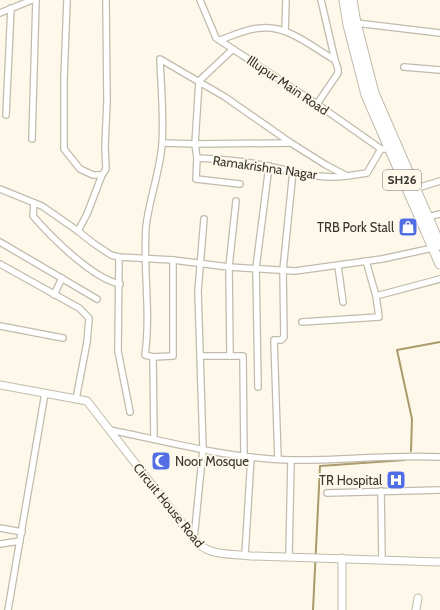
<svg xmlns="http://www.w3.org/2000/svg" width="440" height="610" font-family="Cabin,sans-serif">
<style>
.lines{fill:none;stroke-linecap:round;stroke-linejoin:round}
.stream{stroke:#ab9a6b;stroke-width:2}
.minor-casing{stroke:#c0bbac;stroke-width:8}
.tertiary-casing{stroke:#c0bbac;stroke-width:9}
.primary-casing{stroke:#c0bbac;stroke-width:11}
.minor{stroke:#fff;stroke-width:5.5}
.tertiary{stroke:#fff;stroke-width:7}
.primary{stroke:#fff;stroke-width:9}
.labels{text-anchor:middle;stroke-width:3.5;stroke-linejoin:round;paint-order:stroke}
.shield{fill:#fdf8e9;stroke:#727067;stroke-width:1}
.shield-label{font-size:12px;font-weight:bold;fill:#37352f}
.street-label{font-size:13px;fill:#37352f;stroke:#fdf8e9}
.poi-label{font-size:13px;fill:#37352f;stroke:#fdf8e9;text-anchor:end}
</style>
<rect width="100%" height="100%" fill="#fdf8e9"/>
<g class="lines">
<!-- stream -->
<g class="stream">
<path d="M411,451L412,419L397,350L440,342"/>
<path d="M313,610L320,466L405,460"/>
</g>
<!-- minor casing -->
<g class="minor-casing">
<g id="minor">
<path d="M67,0L64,79V149L80,169L93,175H102L106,169L105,146L107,101L106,0"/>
<path d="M200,0L216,38L317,104L381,149H385"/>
<path d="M321,0L335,60"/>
<path d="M0,13L32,0"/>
<path d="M356,23L440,33"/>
<path d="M285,31L286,0"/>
<path d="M220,40C232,36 248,28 262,28C289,26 312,47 335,60L338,69V73L317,104"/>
<path d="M233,49L199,81L195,144L290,143"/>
<path d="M404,67L440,70"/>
<path d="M6,115L11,8"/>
<path d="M32,139L36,0"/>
<path d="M163,143L195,144L197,158C220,159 244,161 267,166C293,171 320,180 346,176"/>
<path d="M197,158L196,179L240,184"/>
<path d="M0,189L42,206L78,231L93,243L111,255L119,257L173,260L229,267L295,271L382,259L433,248"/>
<path d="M414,189L440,181"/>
<path d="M34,203L33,216C51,237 93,279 120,284"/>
<path d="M428,217L440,214"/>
<path d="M78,231L87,214L102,175"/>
<path d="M0,242L97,299"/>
<path d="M119,257L118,351L130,412"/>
<path d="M366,261L376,296"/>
<path d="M0,264L79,308L89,318L87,342L76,399"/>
<path d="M338,266L343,302"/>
<path d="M54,295L62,278"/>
<path d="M302,322L379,317L376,296L440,279"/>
<path d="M0,326L63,338"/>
<path d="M200,356H243L244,456"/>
<path d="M230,356L229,267L236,201"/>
<path d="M153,357L173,356V260"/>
<path d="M258,387L256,268L269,166"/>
<path d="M110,430C170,442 230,459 291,460C340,461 390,454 440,457"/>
<path d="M154,439L153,357L145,355C151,312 143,270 146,227C149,199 160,172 162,144C164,116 161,87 160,59L225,97L291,143L326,165L347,176L367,173L381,149"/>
<path d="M278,459L274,340H281L284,337L283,270L293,171"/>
<path d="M381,491L382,559"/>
<path d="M327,493L440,490"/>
<path d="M0,528L22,532"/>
<path d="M194,539L203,449L198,291L204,219"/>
<path d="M0,544L20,541"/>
<path d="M245,555L251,457"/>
<path d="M289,556L291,460"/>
<path d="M8,610L45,393"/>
</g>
</g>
<!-- tertiary casing -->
<g class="tertiary-casing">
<g id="tertiary">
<path d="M0,385L87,401L194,539C208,557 230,553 251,556L440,562"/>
<path d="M342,610V558"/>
<path d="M416,610L418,598"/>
</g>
</g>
<!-- primary casing -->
<g class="primary-casing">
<g id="primary">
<path d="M344,0L348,25L366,95L440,264"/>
<path d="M352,0L356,23L374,93L440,245"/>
</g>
</g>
<!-- minor -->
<use href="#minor" class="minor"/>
<!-- tertiary -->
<use href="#tertiary" class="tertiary"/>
<!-- primary -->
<use href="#primary" class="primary"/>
</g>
<!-- icons -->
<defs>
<g id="shop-square" transform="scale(1)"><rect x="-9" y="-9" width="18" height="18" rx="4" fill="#526ee4" stroke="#fdf8e9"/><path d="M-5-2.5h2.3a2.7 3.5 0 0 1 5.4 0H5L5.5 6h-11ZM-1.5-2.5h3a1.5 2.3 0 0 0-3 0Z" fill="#fff"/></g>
<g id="mosque-square" transform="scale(1)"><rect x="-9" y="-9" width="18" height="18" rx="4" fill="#526ee4" stroke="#fdf8e9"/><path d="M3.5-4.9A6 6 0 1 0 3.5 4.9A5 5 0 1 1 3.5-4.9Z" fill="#fff"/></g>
<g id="hospital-square" transform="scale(1)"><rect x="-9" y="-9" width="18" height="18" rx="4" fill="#526ee4" stroke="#fdf8e9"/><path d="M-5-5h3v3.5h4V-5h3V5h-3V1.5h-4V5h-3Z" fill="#fff"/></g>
</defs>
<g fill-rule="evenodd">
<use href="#shop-square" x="408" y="227"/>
<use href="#mosque-square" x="161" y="461"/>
<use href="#hospital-square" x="396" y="480"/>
</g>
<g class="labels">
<!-- shield labels -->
<rect class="shield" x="383" y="170" width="38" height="20" rx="3"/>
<g class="shield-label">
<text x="402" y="184">SH26</text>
</g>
<!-- street labels -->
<g class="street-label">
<text transform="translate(288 85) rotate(34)" y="5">Illupur Main Road</text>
<text transform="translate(265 167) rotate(8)" y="5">Ramakrishna Nagar</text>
<text transform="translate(169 505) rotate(51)" y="5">Circuit House Road</text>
</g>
<!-- poi labels -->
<g class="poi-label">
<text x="394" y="232">TRB Pork Stall</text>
<text x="175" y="466" text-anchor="start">Noor Mosque</text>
<text x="382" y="485">TR Hospital</text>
</g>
</g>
</svg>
